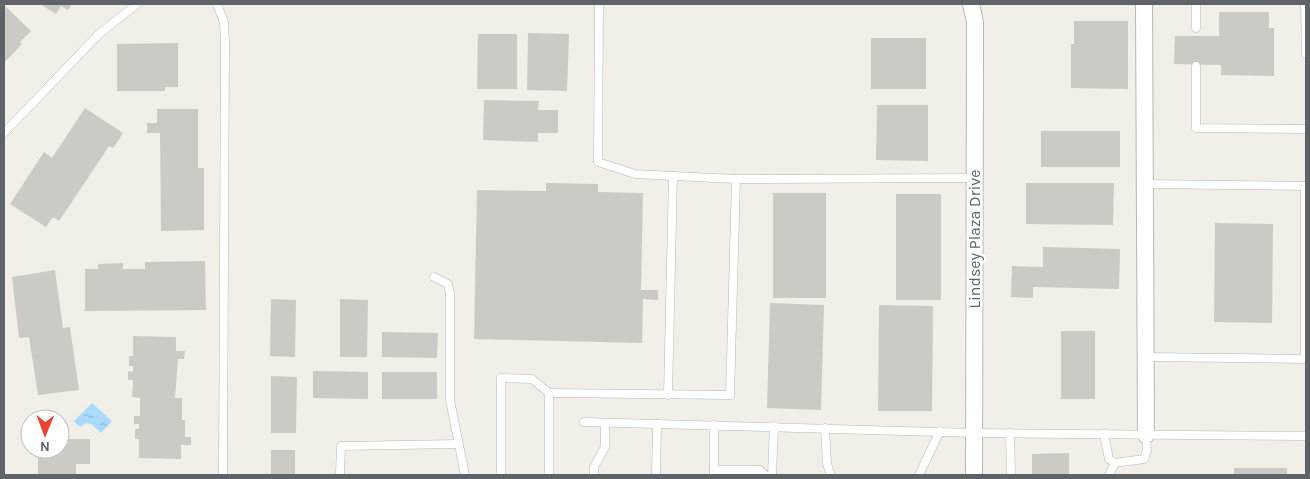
<svg xmlns="http://www.w3.org/2000/svg" width="1310" height="479" font-family="Karla,sans-serif">
<style>
.water{fill:url(#water-ripples)}
.building{fill:#cccac5}
.lines{fill:none;stroke-linecap:round;stroke-linejoin:round}
.service-casing{stroke:#b5b8bc;stroke-width:9}
.minor-casing{stroke:#b5b8bc;stroke-width:18}
.service{stroke:#fff;stroke-width:8}
.minor{stroke:#fff;stroke-width:16}
.labels{text-anchor:middle;stroke-width:5;stroke-linejoin:round;paint-order:stroke}
.street-label{font-size:16px;fill:#5f6368;stroke:#fff}
</style>
<defs>
<pattern id="water-ripples" width="26" height="14" patternUnits="userSpaceOnUse" patternTransform="scale(1.25)"><rect width="26" height="14" fill="#aadaff"/><path d="M2 4q2-2 4 0t4 0M15 11q2-2 4 0t4 0" fill="none" stroke="#8eb4d2"/></pattern>
</defs>
<rect width="100%" height="100%" fill="#f1efe8"/>
<!-- water -->
<path class="water" d="M92,403L112,421L101,433L91,424L86,423L80,427L74,421Z"/>
<!-- building -->
<g class="building">
<path d="M40,4H72L68,10L61,6L56,14Z"/>
<path d="M4,5L31,31L20,42L22,44L4,63Z"/>
<path d="M1219,12H1269V28H1274V76L1221,75V65L1174,64L1175,36H1219Z"/>
<path d="M1074,21H1128V89L1071,88V44H1074Z"/>
<path d="M528,33L569,34L567,91L527,90Z"/>
<path d="M478,34H517V89H477Z"/>
<rect x="871" y="38" width="55" height="51"/>
<path d="M178,43V87H165V91H117V44Z"/>
<path d="M484,100L539,101L538,110H558V133H538V142L483,140Z"/>
<path d="M877,105H928V161L876,160Z"/>
<path d="M85,108L123,133L113,148L109,146L59,221L53,217L46,227L10,204L44,152L52,158Z"/>
<path d="M157,109H198V168H204V230L161,231L160,133H147V123H157Z"/>
<rect x="1041" y="131" width="79" height="36"/>
<path d="M546,183L598,184V192L643,193L641,290H658V300L643,299L642,343L474,339L477,190L546,191Z"/>
<path d="M1026,183H1114L1113,225L1026,224Z"/>
<rect x="773" y="193" width="53" height="105"/>
<rect x="896" y="194" width="45" height="106"/>
<path d="M1215,223L1273,224L1272,323L1214,322Z"/>
<path d="M1043,247L1120,249L1119,289L1033,287V298L1011,297L1012,266L1043,267Z"/>
<path d="M205,261L206,310L85,311V269H98V264L123,263V269H145V262Z"/>
<path d="M55,270L63,328L70,327L79,390L38,395L29,337L19,338L12,277Z"/>
<path d="M271,299L296,300L295,357L270,356Z"/>
<path d="M340,299L368,300L367,357H340Z"/>
<path d="M770,303L824,305L821,410L767,408Z"/>
<path d="M879,305L933,306L932,411H878Z"/>
<rect x="1061" y="331" width="34" height="68"/>
<path d="M382,332L438,333L437,358L382,357Z"/>
<path d="M133,336L176,337V351H185L184,359H178L175,398H182V420H185V437H191V445H181V459L139,458V439H135V429H139V424H134V416H140V398L132,397L133,380H128V371L133,372V366H129V356H133Z"/>
<path d="M313,371L368,372V399L313,398Z"/>
<rect x="382" y="372" width="55" height="27"/>
<path d="M271,376L297,377L296,433H271Z"/>
<path d="M60,439H90V464H76V475H38V449H60Z"/>
<rect x="271" y="450" width="24" height="25"/>
<path d="M1069,453V475H1032V454Z"/>
<rect x="1234" y="468" width="53" height="7"/>
</g>
<g class="lines">
<!-- service casing -->
<g class="service-casing">
<g id="service">
<path d="M217,4L224,22L225,43L223,475"/>
<path d="M599,4L598,162L635,174L673,176"/>
<path d="M1196,4V28"/>
<path d="M1305,4L1306,54"/>
<path d="M1196,66V128L1306,129"/>
<path d="M4,133L99,34L137,4"/>
<path d="M736,179L975,178"/>
<path d="M1145,184L1306,186"/>
<path d="M434,277L448,284L450,294V400L465,475"/>
<path d="M1146,357L1306,359"/>
<path d="M1305,359V186"/>
<path d="M584,422L974,433L1306,436"/>
<path d="M825,428L827,464L831,475"/>
<path d="M1010,433L1011,475"/>
<path d="M1104,434L1109,459L1115,463L1144,459L1147,451L1146,435"/>
<path d="M714,470V425"/>
<path d="M340,475L341,446L458,444"/>
<path d="M501,475V378L532,379L549,393"/>
<path d="M549,475V393L730,395L736,179L673,176L668,395"/>
<path d="M594,475V467L605,447V423"/>
<path d="M656,475L657,424"/>
<path d="M714,475V470H760L765,475"/>
<path d="M772,475L774,426"/>
<path d="M919,475L940,431"/>
<path d="M1109,475L1115,463"/>
</g>
</g>
<!-- minor casing -->
<g class="minor-casing">
<g id="minor">
<path d="M971,4L975,22V56L974,475"/>
<path d="M1144,4L1146,435"/>
</g>
</g>
<!-- service -->
<use href="#service" class="service"/>
<!-- minor -->
<use href="#minor" class="minor"/>
</g>
<g class="labels">
<!-- street labels -->
<g class="street-label">
<text transform="translate(974 239) rotate(-90)" y="6">Lindsey Plaza Drive</text>
</g>
</g>
<!-- border -->
<rect width="1310" height="479" fill="none" stroke="#5f6368" stroke-width="10"/>
<!-- north arrow -->
<g transform="translate(45 434) rotate(181)"><circle r="24" fill="#ffffff" stroke="#bfc1c3"/>
<path d="M0-4L9 19L0 12L-9 19Z" fill="#ea4335"/>
<text y="-8" font-size="14" font-weight="bold" text-anchor="middle" fill="#5f6368">N</text>
</g>
</svg>
